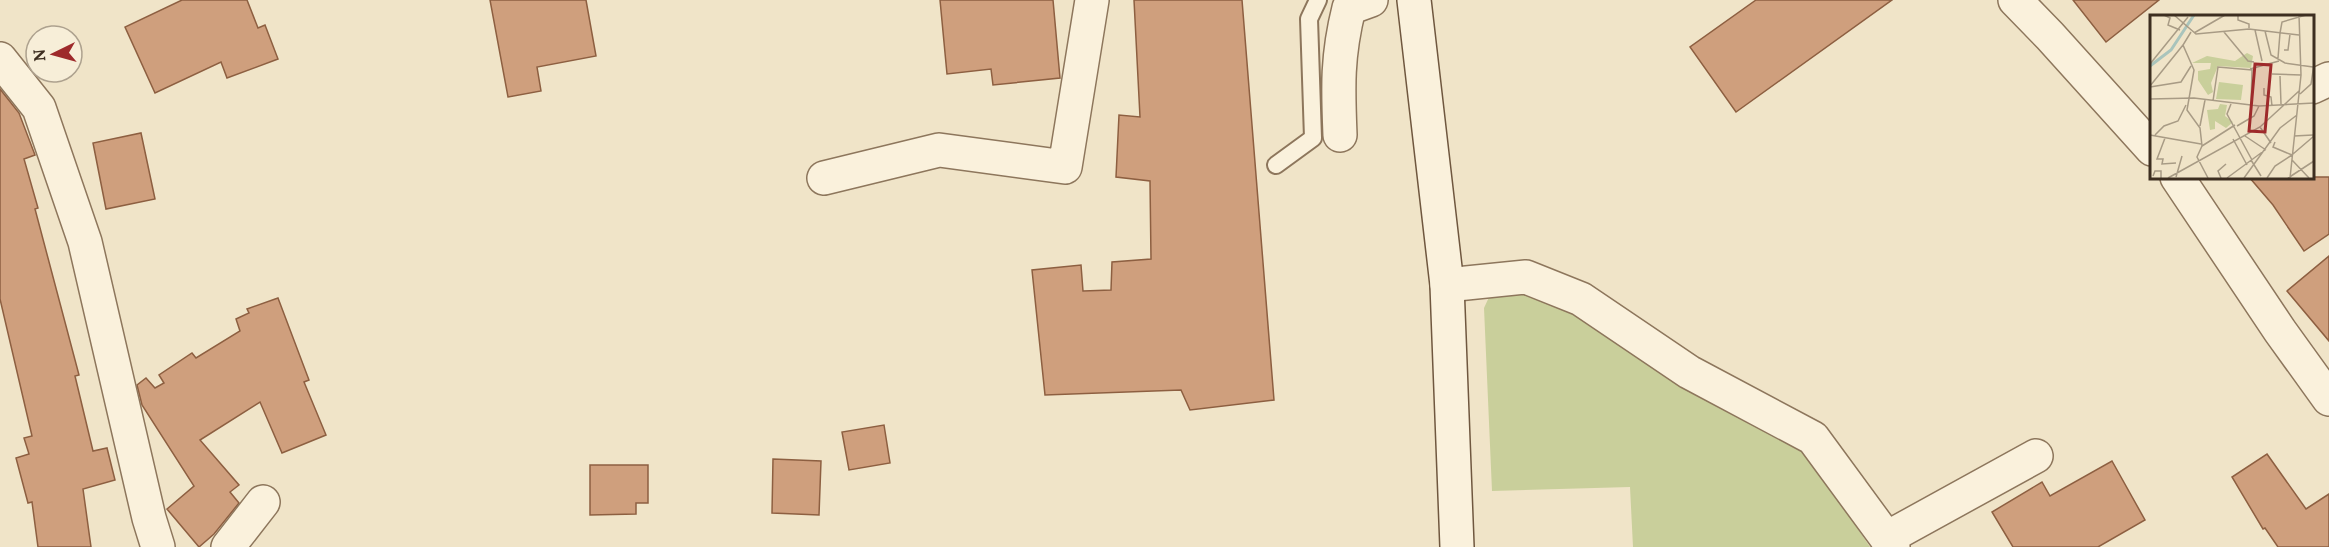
<svg xmlns="http://www.w3.org/2000/svg" width="2329" height="547" font-family="Lora,serif">
<style>
.green{fill:#c9cf9b}
.building{fill:#cf9f7d;stroke:#8d5f41;stroke-width:1.5}
.lines{fill:none;stroke-linecap:round;stroke-linejoin:round}
.lane-casing{stroke:#8d765c;stroke-width:20}
.street-casing{stroke:#8d765c;stroke-width:36}
.secondary-casing{stroke:#6f573f;stroke-width:36}
.lane{stroke:#faf1dc;stroke-width:16}
.street{stroke:#faf1dc;stroke-width:33}
.secondary{stroke:#faf1dc;stroke-width:33}
.inset-river{fill:none;stroke:#a9c4bc;stroke-width:3}
.inset-road{fill:none;stroke:#a89b85;stroke-width:1.5}
.view{fill:#9e2a2b;fill-opacity:0.15;stroke:#9e2a2b;stroke-width:3}
.inset-edge{fill:none;stroke:#3d2e20;stroke-width:3}
</style>
<rect width="100%" height="100%" fill="#f0e4c8"/>
<!-- green -->
<path class="green" d="M1524,290L1603,328L1712,403L1803,447L1870,547H1633L1630,487L1492,491L1484,308L1490,295Z"/>
<!-- building -->
<g class="building">
<path d="M182,0H247L258,28L265,25L278,59L227,78L221,62L155,93L125,27Z"/>
<path d="M490,0H586L596,56L537,67L541,91L508,97Z"/>
<path d="M940,0H1053L1060,78L993,85L991,69L947,74Z"/>
<path d="M1134,0H1242L1274,400L1190,410L1181,390L1045,395L1032,270L1081,265L1083,291L1111,290L1112,262L1151,259L1150,181L1116,177L1119,115L1140,117Z"/>
<path d="M1756,0H1892L1736,112L1690,47Z"/>
<path d="M2073,0H2159L2106,42Z"/>
<path d="M0,89L19,113L35,155L24,159L38,208L35,209L79,375L75,376L93,451L107,448L115,480L83,489L91,547H38L32,502L28,503L16,458L29,454L24,438L32,436L0,299Z"/>
<path d="M141,133L155,199L106,209L93,143Z"/>
<path d="M2249,177H2329V234L2304,251L2273,205Z"/>
<path d="M2329,256V341L2287,291Z"/>
<path d="M278,298L309,380L304,382L326,435L282,453L260,402L200,440L239,485L230,492L239,503L214,534L199,547L167,509L194,486L142,405L137,385L146,378L155,388L164,383L159,375L192,353L196,358L240,331L236,319L249,313L247,309Z"/>
<path d="M884,425L890,463L849,470L842,432Z"/>
<path d="M2267,454L2306,509L2329,494V547H2278L2265,528L2263,529L2232,477Z"/>
<path d="M773,459L821,461L819,515L772,513Z"/>
<path d="M2112,461L2145,520L2098,547H2013L1992,512L2042,482L2050,496Z"/>
<path d="M590,465H648V503H636V514L590,515Z"/>
</g>
<g class="lines">
<!-- lane casing -->
<g class="lane-casing">
<path id="lane" d="M1276,165L1313,138L1309,19L1318,0"/>
</g>
<!-- street casing -->
<g class="street-casing">
<g id="street">
<path d="M2015,0L2050,36L2152,149"/>
<path d="M0,59L39,108L85,242L149,518L158,547"/>
<path d="M2312,87L2329,79"/>
<path d="M1340,135C1338,87 1337,56 1349,8L1371,0"/>
<path d="M2177,177L2280,331L2329,399"/>
<path d="M824,178L939,150L1065,167L1092,0"/>
<path d="M1447,285L1526,277L1581,299L1689,372L1813,438L1893,547"/>
<path d="M1887,538L2036,456"/>
<path d="M228,547L263,502"/>
</g>
</g>
<!-- secondary casing -->
<g class="secondary-casing">
<path id="secondary" d="M1414,0L1447,285L1457,547"/>
</g>
<!-- lane -->
<use href="#lane" class="lane"/>
<!-- street -->
<use href="#street" class="street"/>
<!-- secondary -->
<use href="#secondary" class="secondary"/>
</g>
<!-- overview -->
<g transform="translate(2150 15)">
<rect width="164" height="164" fill="#f0e4c8"/>
<path d="M97,38L103,41L101,53L68,51L61,68L63,77L58,80L48,65V56L60,54L61,48H42L57,41L85,46ZM69,67L93,70L91,85L66,84ZM70,89L77,90L75,101L83,107L76,113L65,106V114L60,115L57,95L68,94Z" fill="#c9cf9b"/>
<path class="inset-river" d="M0,51L21,35L44,0"/>
<path class="inset-road" d="M14,0L20,3L18,10L30,15M24,0L46,19L99,14L149,20M88,0V5L99,9V13M105,15L112,46M115,16L121,40L135,48L163,52M41,17L33,30L44,55L37,95L50,113L52,131L47,142L58,163M74,17L98,46L104,47M44,18L75,0M130,18L132,7L156,0M134,35H138L140,19M128,43L130,18M0,49L38,2M100,54L129,46M122,59L151,60M130,61L131,89M0,71L33,30M0,72L31,67L41,51M114,73V80L121,82L122,91M150,79L161,69L164,49M0,84L44,83L109,91L164,88M63,86L68,52L102,55L101,91M81,89L77,99L102,145M50,111L55,85M87,111L104,101L109,91M110,112L121,128M0,120L51,129M5,120L14,111L28,106L36,90M95,121L116,135M144,121L163,120M15,123L7,144H13L12,149L26,148M83,124L97,150M125,127L123,132L142,140M52,131L85,110M143,139L164,121M101,145L111,161M142,145L159,163M3,161L5,156H11V163M26,162L32,141M18,163L110,112L149,76M71,163L68,156L76,149M77,163L115,135M94,163L130,113L147,100M117,163L125,151L142,140M138,163L164,146M140,163L151,60L149,0"/>
<path class="view" d="M105,49L121,50L115,117L99,116Z"/>
<rect width="164" height="164" class="inset-edge"/>
</g>
<!-- north arrow -->
<g transform="translate(54 54) rotate(265)"><circle r="28" fill="#f7eed8" stroke="#ada18e" stroke-width="1.5"/>
<path d="M0-4.5L10 22L0 15L-10 22Z" fill="#9e2a2b"/>
<text y="-9" font-size="16" font-weight="bold" text-anchor="middle" fill="#3d2e20">N</text>
</g>
</svg>
